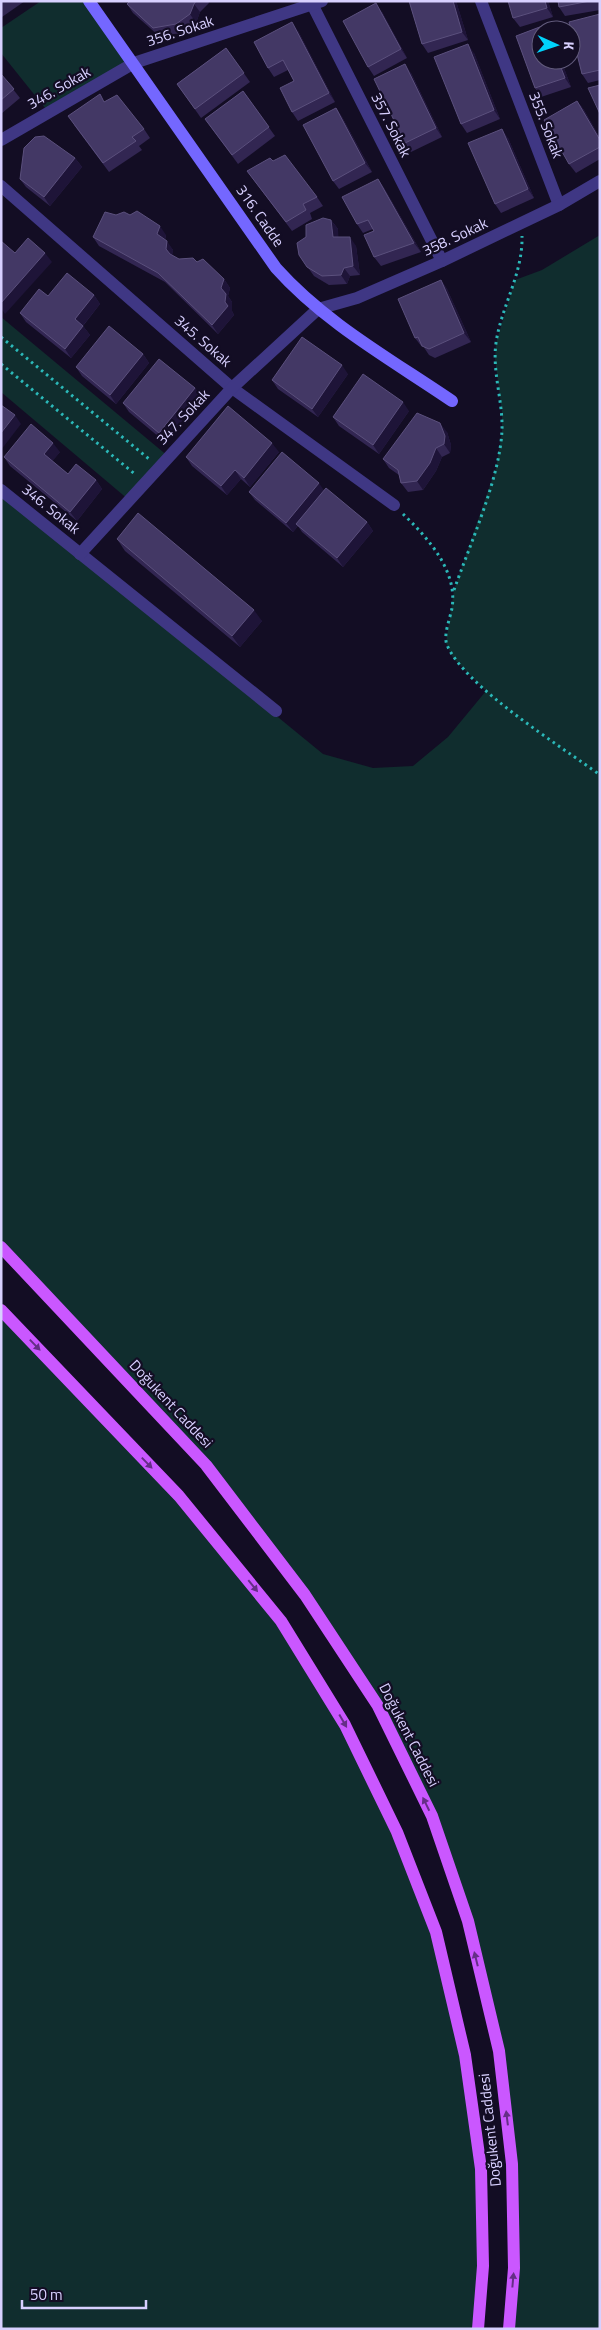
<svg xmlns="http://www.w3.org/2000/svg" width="601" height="2330" font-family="'Titillium Web',sans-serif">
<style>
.green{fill:#102d2e}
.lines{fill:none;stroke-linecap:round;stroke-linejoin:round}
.path{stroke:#2bb8b8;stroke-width:3;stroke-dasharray:2.5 4;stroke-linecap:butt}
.street{stroke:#3f3784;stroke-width:12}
.secondary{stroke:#7467ff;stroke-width:12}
.primary{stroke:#ca57ff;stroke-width:12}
.wall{fill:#322652}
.shaded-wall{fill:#1e1438}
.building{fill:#433865;stroke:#5b507d}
.oneway{fill:#652e87}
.labels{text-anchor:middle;stroke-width:4.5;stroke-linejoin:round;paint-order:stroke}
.street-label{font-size:15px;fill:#d8d0ff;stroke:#130d24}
</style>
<rect width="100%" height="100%" fill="#130d24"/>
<!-- green -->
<g class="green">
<path d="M41,1H89L134,63L49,113L1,53V28Z"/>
<path d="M600,235V2329H509L514,2268L499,2051L432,1816L378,1706L206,1465L1,1247V490L323,754L373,768L413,766L448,737L486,691L453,658L446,643L454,590L496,468L502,432V412L495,359L496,343L515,280L542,270Z"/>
<path d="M1,317L169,457L129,500L1,392Z"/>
<path d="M1,1310L179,1496L281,1621L345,1725L436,1932L481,2169L478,2329H1Z"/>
</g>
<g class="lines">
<!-- path -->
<g class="path">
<path d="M1,337L149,459"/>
<path d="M1,364L136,475"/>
<path d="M403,514C428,538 458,571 452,608C450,619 443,635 447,645C464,686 562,747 600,775"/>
<path d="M454,590C470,544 500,478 502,430C503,401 492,372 496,343C501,307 523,274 522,236"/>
</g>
<!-- street -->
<g class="street">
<path d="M481,1L559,205"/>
<path d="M312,4L442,261"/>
<path d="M1,140L134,63L322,1"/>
<path d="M1,186L232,388L394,505"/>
<path d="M1,490L276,711"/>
<path d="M80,554L232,388L318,309L357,298L442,261L559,205L600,181"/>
</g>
<!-- secondary -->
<path class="secondary" d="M89,1L276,268C325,323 392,360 452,401"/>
<!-- primary -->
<g class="primary">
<path d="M1,1247L206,1465L305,1595L378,1706L432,1816L468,1921L499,2051L512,2164L514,2268L509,2329"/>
<path d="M1,1310L179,1496L281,1621L345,1725L397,1832L436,1932L465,2055L481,2169L483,2266L478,2329"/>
</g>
</g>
<!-- wall -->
<g class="wall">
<path d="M1,1H25L2,17L1,16Z"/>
<path d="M130,1H208L209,3L200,12L196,23L182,33L159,36L133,13L127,4Z"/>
<path d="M409,1H456L468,40L428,53L422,44Z"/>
<path d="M548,1L553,17L520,27L513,18Z"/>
<path d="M558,1H600V10L565,16L559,7Z"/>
<path d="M382,12L407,58L374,76L368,67Z"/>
<path d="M600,14V80L588,83L582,74Z"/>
<path d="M545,25L549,30H541V60H561L571,87L541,97L535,88L516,36Z"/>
<path d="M298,31L335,102L298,121L292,112L294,81L288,70L274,77L268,68Z"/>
<path d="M226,48L250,82L201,118L177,84Z"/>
<path d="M474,53L500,119L467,133L461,124Z"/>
<path d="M411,73L442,137L411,152L405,143Z"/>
<path d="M1,74L20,98L1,114Z"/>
<path d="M243,91L275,136L238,164L205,119Z"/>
<path d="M105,101L144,129L150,138L139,146L142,150L109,172L74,125Z"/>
<path d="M577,101L584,110L600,138V159L576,173L569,164Z"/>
<path d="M336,108L342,117L372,172L339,189L333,181Z"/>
<path d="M508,138L534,198L501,213L495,204Z"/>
<path d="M75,158L82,167L50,206L26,187L20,179Z"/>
<path d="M273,161L317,197L323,206L310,213L312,219L292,231L247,171Z"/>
<path d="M378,179L384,188L421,252L381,266L374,257V231L373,229L363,233L357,224Z"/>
<path d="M331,220L338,229V237L356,246L360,275L350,276L347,284L329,285L314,276L299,255Z"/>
<path d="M166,235L165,240L173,250L172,255L179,259L197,262L224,279L230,288L228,296L232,302V311L234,315L218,334L165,282L99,246L93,237Z"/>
<path d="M441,280L447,289L471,342L435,358L429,355L423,346L422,347L415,338Z"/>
<path d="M94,295L100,304L83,326L90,335L71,358L26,322L20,313L48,296Z"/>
<path d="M143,354L149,363L116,404L82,376L76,367Z"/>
<path d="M348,374L318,417L278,389L272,380Z"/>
<path d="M195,388L201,397L165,442L129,412L123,403Z"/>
<path d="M409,411L379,454L339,426L333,417Z"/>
<path d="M447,432L451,445L450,453L442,457L436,471L423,490L408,492L401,483L399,475L389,468L383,459Z"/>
<path d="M60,452L52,461L68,474L96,480L102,489L77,521L10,466L4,457Z"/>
<path d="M279,452L250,487L241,479L227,495L192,466L186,457Z"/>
<path d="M324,490L367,522L373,531L343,567L302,532L298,526L293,532L255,500L249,492Z"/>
<path d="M117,539L262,621L240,647L125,551Z"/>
</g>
<!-- shaded-wall -->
<g class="shaded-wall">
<path d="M453,1H456L468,40L462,32Z"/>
<path d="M545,1H548L553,17L547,8Z"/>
<path d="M376,3L382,12L407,58L401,49Z"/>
<path d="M194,4L200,12L196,23L190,14Z"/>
<path d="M292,22L298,31L335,102L329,93Z"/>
<path d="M468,44L474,53L500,119L494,110Z"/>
<path d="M558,60H561L571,87L565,78Z"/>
<path d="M405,64L411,73L442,137L436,128Z"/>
<path d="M577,101L584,110L600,138V140Z"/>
<path d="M336,108L342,117L372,172L365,163Z"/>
<path d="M502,129L508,138L534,198L528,189Z"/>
<path d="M75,158L82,167L50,206L44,197Z"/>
<path d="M378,179L384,188L421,252L414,243Z"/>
<path d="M331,220L338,229L339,246L333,237Z"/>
<path d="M160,226L166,235L164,243L157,234Z"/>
<path d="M350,237L356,246L360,275L353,266Z"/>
<path d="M167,241L173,250L172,258L166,249Z"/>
<path d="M45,253L52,262L5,314L1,308V303Z"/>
<path d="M344,268L350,276L347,284L341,275Z"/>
<path d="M224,279L230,288L228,296L232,302V311L234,315L218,334L212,325L225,302L221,288Z"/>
<path d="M441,280L447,289L471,342L464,333Z"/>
<path d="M94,295L100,304L81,328L75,319Z"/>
<path d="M83,326L90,335L71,358L65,349Z"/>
<path d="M143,354L149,363L116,404L110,395Z"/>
<path d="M342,365L348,374L318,417L312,409Z"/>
<path d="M195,388L201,397L165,442L159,433Z"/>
<path d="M403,402L409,411L379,454L373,445Z"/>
<path d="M15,415L21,424L1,450V433Z"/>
<path d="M440,423L447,432L451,445L450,453L444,444Z"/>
<path d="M53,443L60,452L51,463L44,454Z"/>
<path d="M272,443L279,452L250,487L244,478Z"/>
<path d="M436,448L442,457L436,471L423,490L417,481Z"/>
<path d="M235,470L241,479L227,495L221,486Z"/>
<path d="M96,480L102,489L77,521L70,512Z"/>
<path d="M319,483L325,492L296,524L298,526L293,532L286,523Z"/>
<path d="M367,522L373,531L343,567L337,558Z"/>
<path d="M254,610L262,621L240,647L232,636Z"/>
</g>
<!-- building -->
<g class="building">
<path d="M130,1H196L194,4L190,14L176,24L153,28L127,4Z"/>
<path d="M409,1H453L462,32L422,44Z"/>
<path d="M508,1H545L547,8L513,18Z"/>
<path d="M558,1H590L559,7Z"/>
<path d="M376,3L401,49L368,67L343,21Z"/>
<path d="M600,14V70L582,74L569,22Z"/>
<path d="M292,22L329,93L292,112L280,88L294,81L283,60L268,68L254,42Z"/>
<path d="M545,25L547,30H541V60H558L565,78L535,88L516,36Z"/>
<path d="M468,44L494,110L461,124L434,57Z"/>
<path d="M226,48L244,73L195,109L177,84Z"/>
<path d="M405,64L436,128L405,143L374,79Z"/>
<path d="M1,74L14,89L1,100Z"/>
<path d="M600,85V114L588,88Z"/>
<path d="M243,91L269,127L232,155L205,119Z"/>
<path d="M100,94L104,102L117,95L144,129L132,137L136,141L103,163L68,116Z"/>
<path d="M577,101L600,140V147L569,164L544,120Z"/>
<path d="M336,108L365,163L333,181L303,125Z"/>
<path d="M502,129L528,189L495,204L468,143Z"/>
<path d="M44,136L75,158L44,197L20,179L24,148L35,137Z"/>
<path d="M285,155L317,197L303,204L306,210L286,222L247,171L270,158L273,161Z"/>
<path d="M378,179L414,243L374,257L364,235L374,231L368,220L357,224L342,197Z"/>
<path d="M137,211L160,226L157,234L167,241L166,249L170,254L179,259L193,258L197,262L203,259L224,279L221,288L226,294L225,302L228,306L212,325L158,273L93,237L105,212L116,215L124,212L130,215Z"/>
<path d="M323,218L331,220L333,237H350L353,266L344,268L341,275L322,276L307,267L299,255L297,243L306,237V225Z"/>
<path d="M28,238L45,253L1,303V241L15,253Z"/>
<path d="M67,273L94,295L75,319L83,326L65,349L20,313L39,289L48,296Z"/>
<path d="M441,280L464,333L429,349L422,346L418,337L415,338L398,299Z"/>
<path d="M109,326L143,354L110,395L76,367Z"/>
<path d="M302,337L342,365L312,409L272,380Z"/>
<path d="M159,359L195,388L159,433L123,403Z"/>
<path d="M363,374L403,402L373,445L333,417Z"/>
<path d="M1,405L15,415L1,433Z"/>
<path d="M228,406L272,443L244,478L235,470L221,486L186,457Z"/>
<path d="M417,413L440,423L445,436L444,444L436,448L430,463L417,481L401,483L398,470L383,459Z"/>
<path d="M31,424L53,443L44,454L68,474L76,464L96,480L70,512L4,457Z"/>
<path d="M282,452L319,483L286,523L249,492Z"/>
<path d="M326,488L367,522L337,558L296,524Z"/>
<path d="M138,513L254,610L232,636L117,539Z"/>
</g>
<!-- one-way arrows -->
<defs><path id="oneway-solid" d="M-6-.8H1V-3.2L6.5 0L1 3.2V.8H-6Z" transform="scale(1.25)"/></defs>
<g class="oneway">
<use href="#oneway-solid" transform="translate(35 1345) rotate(46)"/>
<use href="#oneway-solid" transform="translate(147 1463) rotate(46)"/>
<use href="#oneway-solid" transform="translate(253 1586) rotate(51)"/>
<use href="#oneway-solid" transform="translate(343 1721) rotate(60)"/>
<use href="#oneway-solid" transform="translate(426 1804) rotate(-116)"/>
<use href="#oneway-solid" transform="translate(476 1959) rotate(-104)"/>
<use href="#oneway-solid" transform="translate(507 2118) rotate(-97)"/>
<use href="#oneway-solid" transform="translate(513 2280) rotate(-85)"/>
</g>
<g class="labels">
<!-- street labels -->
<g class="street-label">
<text transform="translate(180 31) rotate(-18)" y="5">356. Sokak</text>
<text transform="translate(59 88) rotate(-30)" y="5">346. Sokak</text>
<text transform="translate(391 125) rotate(63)" y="5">357. Sokak</text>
<text transform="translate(546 125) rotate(69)" y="5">355. Sokak</text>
<text transform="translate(260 216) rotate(55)" y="5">316. Cadde</text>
<text transform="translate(455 237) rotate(-25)" y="5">358. Sokak</text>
<text transform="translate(203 341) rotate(41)" y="5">345. Sokak</text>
<text transform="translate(183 417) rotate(-47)" y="5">347. Sokak</text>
<text transform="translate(51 509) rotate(39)" y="5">346. Sokak</text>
<text transform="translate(171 1404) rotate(47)" y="5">Doğukent Caddesi</text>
<text transform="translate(409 1735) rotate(63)" y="5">Doğukent Caddesi</text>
<text transform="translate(490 2130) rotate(-96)" y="5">Doğukent Caddesi</text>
</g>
</g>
<!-- border -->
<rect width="601" height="2330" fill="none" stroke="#d8d0ff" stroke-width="5"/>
<!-- north arrow -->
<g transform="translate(556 45) rotate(93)"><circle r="24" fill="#130d24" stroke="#625b7c"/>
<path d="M0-4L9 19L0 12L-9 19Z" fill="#00d3fb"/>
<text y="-8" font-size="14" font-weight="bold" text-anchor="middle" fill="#d8d0ff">K</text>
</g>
<!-- scale -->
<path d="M22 2300v8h124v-8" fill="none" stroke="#d8d0ff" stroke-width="2.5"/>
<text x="30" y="2300" font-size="15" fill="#d8d0ff" stroke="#130d24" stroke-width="4" paint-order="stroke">50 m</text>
</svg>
